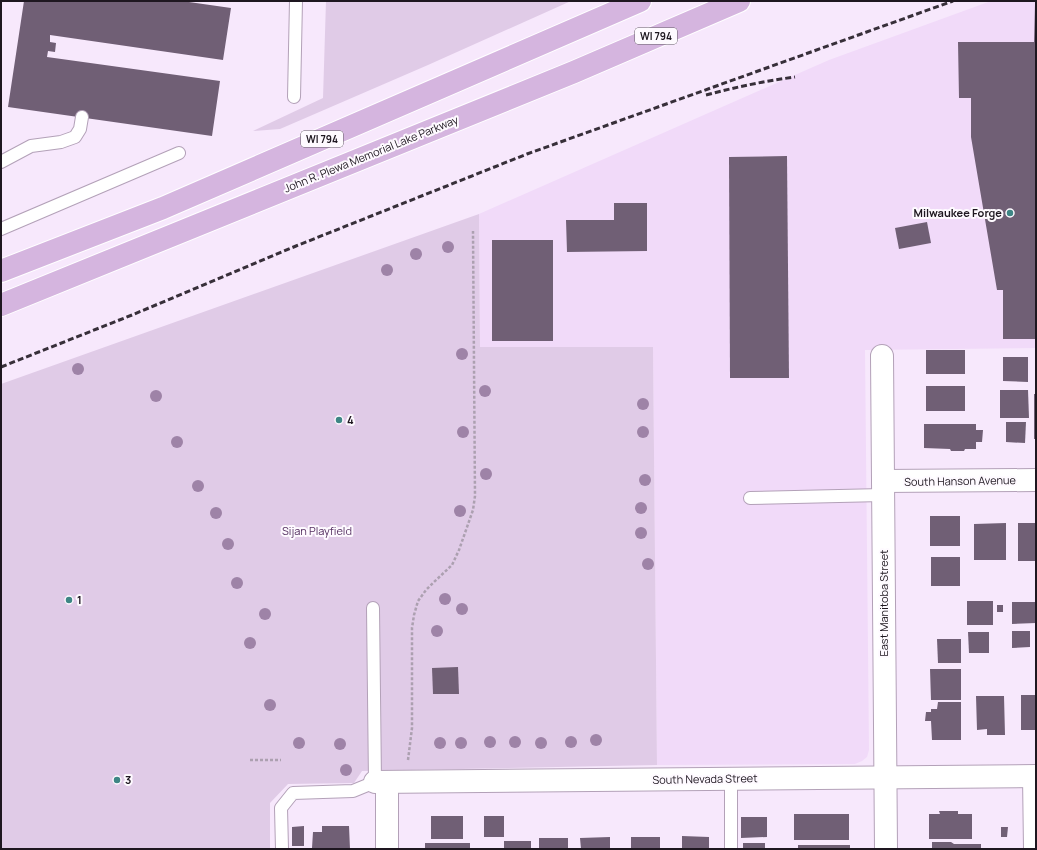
<svg xmlns="http://www.w3.org/2000/svg" width="1037" height="850" font-family="Manrope,sans-serif">
<style>
.built{fill:#f1daf9}
.green{fill:#e0cbe7}
.building{fill:#705f75}
.lines{fill:none;stroke-linecap:round;stroke-linejoin:round}
.service-casing{stroke:#b3a1b8;stroke-width:14}
.minor-casing{stroke:#b3a1b8;stroke-width:24}
.primary-casing{stroke:#fff;stroke-width:24}
.path{stroke:#aca0b0;stroke-width:2.5;stroke-dasharray:3 2;stroke-linecap:butt}
.service{stroke:#fff;stroke-width:12}
.minor{stroke:#fff;stroke-width:22}
.primary{stroke:#d5b5df;stroke-width:22}
.rail{stroke:#372f39;stroke-width:3;stroke-dasharray:6 3;stroke-linecap:butt}
.tree{fill:#9e83a7}
.poi-dot{fill:#3e8685;stroke:#fefaff;stroke-width:1.5}
.labels{text-anchor:middle;stroke-width:4;stroke-linejoin:round;paint-order:stroke}
.shield{fill:#fefaff;stroke:#615b63;stroke-width:1}
.shield-label{font-size:10px;font-weight:bold;fill:#1e1720}
.street-label{font-size:11px;fill:#1e1720;stroke:#fefaff}
.poi-label{font-size:11px;font-weight:bold;fill:#1e1720;stroke:#fefaff;text-anchor:start}
.park-label{font-size:11px;fill:#553061;stroke:#fefaff}
</style>
<rect width="100%" height="100%" fill="#f7e8fc"/>
<!-- built -->
<path class="built" d="M991,1H1036V348L865,350L869,750L867,757L862,761L855,764L657,765L653,348L480,347L479,214L829,60Z"/>
<!-- green -->
<g class="green">
<path d="M326,1H571L428,65L280,129L253,131L323,98Z"/>
<path d="M479,214L480,347H653L657,765L362,771L354,783L288,784L270,803V849H1V384Z"/>
</g>
<!-- building -->
<g class="building">
<path d="M24,1H182L231,8L223,60L50,35V42L56,43L55,52L48,51L47,57L220,81L212,136L8,107Z"/>
<path d="M1035,4H1036V339H1003V290H997L971,137V98H959L958,42H1034Z"/>
<path d="M787,156L789,378H730L729,157Z"/>
<path d="M614,203H647V251L567,252L566,220H614Z"/>
<path d="M927,222L931,243L899,249L895,228Z"/>
<rect x="492" y="240" width="61" height="101"/>
<rect x="926" y="350" width="39" height="24"/>
<path d="M1003,357H1028V382L1003,381Z"/>
<rect x="926" y="386" width="39" height="25"/>
<path d="M1000,390H1028L1029,418H1000Z"/>
<rect x="1034" y="394" width="2" height="45"/>
<path d="M1006,422H1026L1025,443L1006,442Z"/>
<path d="M924,424H976V430H983L982,442H976V449H965L964,451H951L950,449L924,448Z"/>
<rect x="930" y="516" width="30" height="30"/>
<path d="M1006,523V560H974V524Z"/>
<rect x="1018" y="523" width="18" height="38"/>
<rect x="931" y="557" width="29" height="29"/>
<rect x="967" y="601" width="26" height="24"/>
<path d="M1012,602H1036V623L1012,624Z"/>
<rect x="997" y="605" width="6" height="7"/>
<path d="M1012,631H1030V647L1012,648Z"/>
<path d="M968,632H989V653H969Z"/>
<path d="M937,639H961V663H938Z"/>
<path d="M458,667L459,694H433L432,668Z"/>
<path d="M930,669H961V700H931Z"/>
<rect x="1021" y="695" width="15" height="35"/>
<path d="M976,696H1004L1005,735H987V729L977,730Z"/>
<path d="M938,702H961V740H932L931,721H925L926,712H931V709H937Z"/>
<path d="M939,811H958V814H972V839H929V814H940Z"/>
<rect x="794" y="814" width="55" height="26"/>
<rect x="431" y="816" width="32" height="23"/>
<rect x="484" y="816" width="20" height="21"/>
<path d="M741,817H767V837L741,838Z"/>
<path d="M304,826V846H292V827Z"/>
<path d="M322,826H349L350,849H319V848H312L313,832H322Z"/>
<path d="M1001,827H1008L1007,837H1001Z"/>
<path d="M682,836L709,837V849H682Z"/>
<path d="M610,837V849H581L580,838Z"/>
<rect x="631" y="837" width="29" height="12"/>
<rect x="539" y="838" width="29" height="11"/>
<rect x="504" y="841" width="27" height="8"/>
<path d="M932,842H951L954,844H981V849H932Z"/>
<rect x="425" y="843" width="45" height="6"/>
<rect x="743" y="843" width="22" height="6"/>
<rect x="798" y="845" width="52" height="4"/>
</g>
<g class="lines">
<!-- service casing -->
<g class="service-casing">
<g id="service">
<path d="M294,97L296,1"/>
<path d="M1,162L31,146L61,142L75,137L80,129L82,117"/>
<path d="M1,229L179,153"/>
<path d="M750,498L883,495"/>
<path d="M1029,776L1030,849"/>
<path d="M731,779V849"/>
<path d="M282,849L281,808L293,793L353,791L375,782L373,608"/>
</g>
</g>
<!-- minor casing -->
<g class="minor-casing">
<g id="minor">
<path d="M882,356L886,849"/>
<path d="M883,481L1036,480"/>
<path d="M375,782L1036,776"/>
<path d="M387,782V849"/>
</g>
</g>
<!-- primary casing -->
<g class="primary-casing">
<g id="primary">
<path d="M1,271L163,208L640,1"/>
<path d="M1,305L574,72L739,1"/>
</g>
</g>
<!-- path -->
<g class="path">
<path d="M250,760H281"/>
<path d="M408,760L412,728V628L414,615L418,601L426,590L434,582L452,565L459,550L473,510L475,496L473,231"/>
</g>
<!-- service -->
<use href="#service" class="service"/>
<!-- minor -->
<use href="#minor" class="minor"/>
<!-- primary -->
<use href="#primary" class="primary"/>
<!-- rail -->
<g class="rail">
<path d="M706,95C736,87 765,81 795,77"/>
<path d="M1,367L132,315L296,246L527,154L953,1"/>
</g>
</g>
<!-- trees -->
<g class="tree">
<circle cx="448" cy="247" r="6"/>
<circle cx="416" cy="254" r="6"/>
<circle cx="387" cy="270" r="6"/>
<circle cx="462" cy="354" r="6"/>
<circle cx="78" cy="369" r="6"/>
<circle cx="485" cy="391" r="6"/>
<circle cx="156" cy="396" r="6"/>
<circle cx="643" cy="404" r="6"/>
<circle cx="463" cy="432" r="6"/>
<circle cx="643" cy="432" r="6"/>
<circle cx="177" cy="442" r="6"/>
<circle cx="486" cy="474" r="6"/>
<circle cx="645" cy="480" r="6"/>
<circle cx="198" cy="486" r="6"/>
<circle cx="641" cy="508" r="6"/>
<circle cx="460" cy="511" r="6"/>
<circle cx="216" cy="513" r="6"/>
<circle cx="641" cy="533" r="6"/>
<circle cx="228" cy="544" r="6"/>
<circle cx="648" cy="564" r="6"/>
<circle cx="237" cy="583" r="6"/>
<circle cx="445" cy="599" r="6"/>
<circle cx="462" cy="609" r="6"/>
<circle cx="265" cy="614" r="6"/>
<circle cx="437" cy="631" r="6"/>
<circle cx="250" cy="643" r="6"/>
<circle cx="270" cy="705" r="6"/>
<circle cx="596" cy="740" r="6"/>
<circle cx="490" cy="742" r="6"/>
<circle cx="515" cy="742" r="6"/>
<circle cx="571" cy="742" r="6"/>
<circle cx="299" cy="743" r="6"/>
<circle cx="440" cy="743" r="6"/>
<circle cx="461" cy="743" r="6"/>
<circle cx="541" cy="743" r="6"/>
<circle cx="340" cy="744" r="6"/>
<circle cx="346" cy="770" r="6"/>
</g>
<!-- markers -->
<g class="poi-dot">
<circle cx="1010" cy="213" r="4"/>
<circle cx="339" cy="420" r="4"/>
<circle cx="69" cy="600" r="4"/>
<circle cx="117" cy="780" r="4"/>
</g>
<g class="labels">
<!-- shield labels -->
<g class="shield">
<rect x="635" y="28" width="42" height="16" rx="3"/>
<rect x="301" y="131" width="42" height="16" rx="3"/>
</g>
<g class="shield-label">
<text x="656" y="40">WI 794</text>
<text x="322" y="143">WI 794</text>
</g>
<!-- street labels -->
<g class="street-label">
<text transform="translate(371 154) rotate(-22)" y="4">John R. Plewa Memorial Lake Parkway</text>
<text transform="translate(960 481) rotate(-1)" y="4">South Hanson Avenue</text>
<text transform="translate(884 603) rotate(-90)" y="4">East Manitoba Street</text>
<text transform="translate(705 779) rotate(-1)" y="4">South Nevada Street</text>
</g>
<!-- poi labels -->
<g class="poi-label">
<text x="1002" y="217" text-anchor="end">Milwaukee Forge</text>
<text x="347" y="424">4</text>
<text x="77" y="604">1</text>
<text x="125" y="784">3</text>
</g>
<!-- park labels -->
<g class="park-label">
<text x="317" y="535">Sijan Playfield</text>
</g>
</g>
<!-- border -->
<rect width="1037" height="850" fill="none" stroke="#1e1720" stroke-width="4"/>
</svg>
